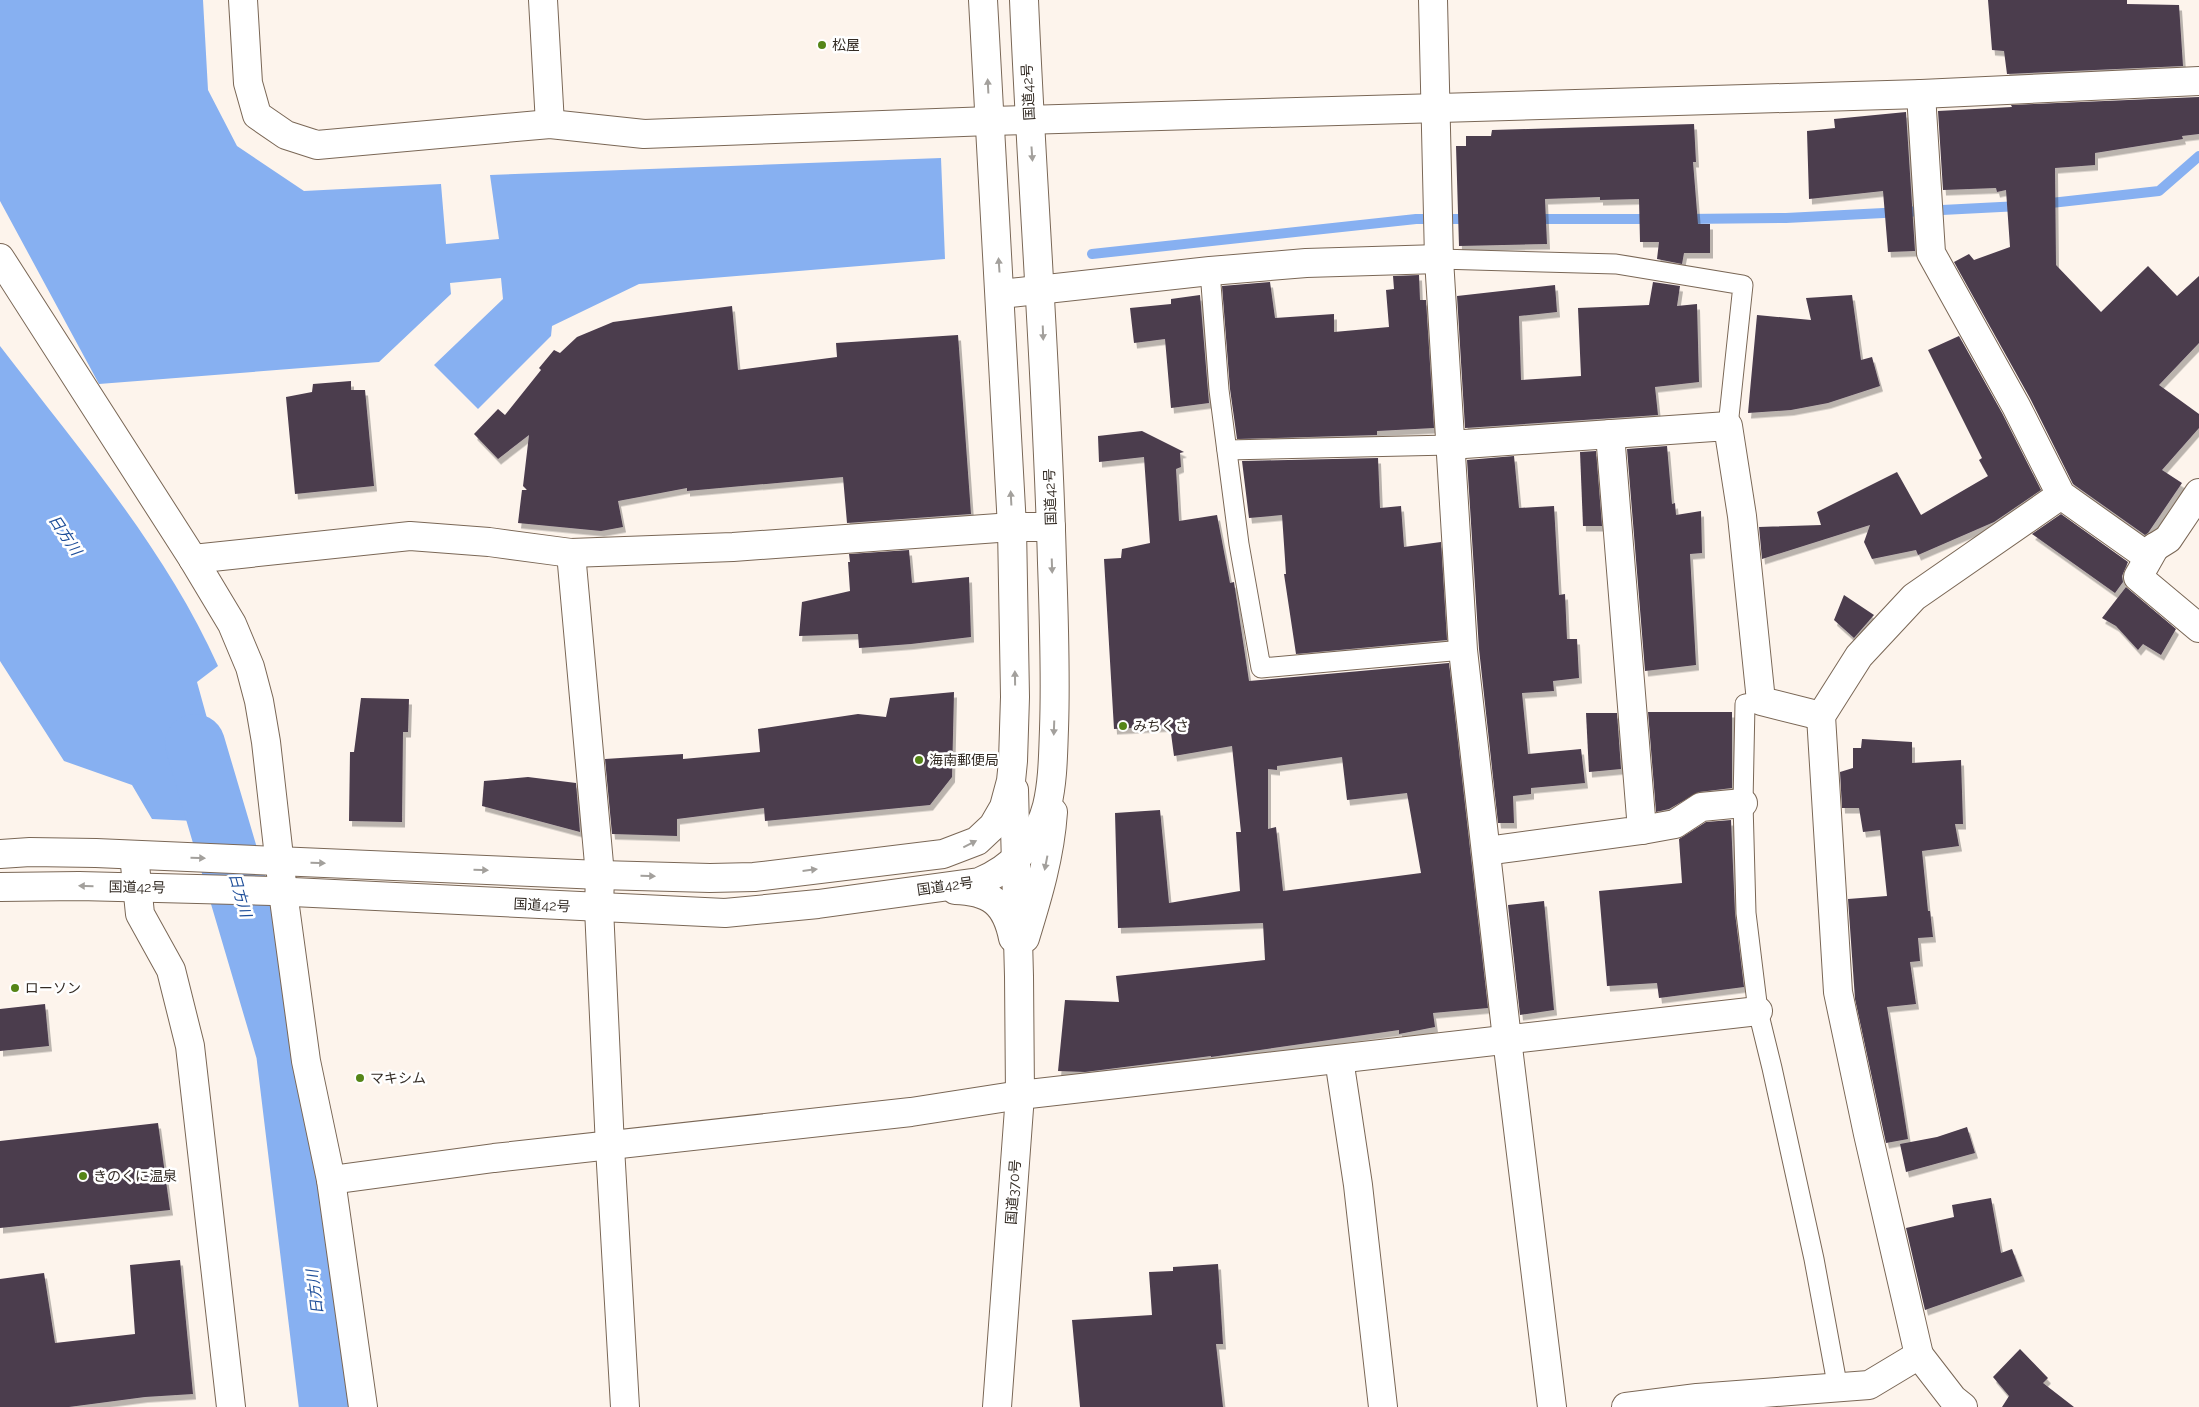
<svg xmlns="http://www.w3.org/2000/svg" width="2199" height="1407" font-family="Raleway,'Noto Sans JP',sans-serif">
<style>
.water{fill:#87b0f1}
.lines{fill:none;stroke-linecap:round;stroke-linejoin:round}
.stream{stroke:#87b0f1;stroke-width:10}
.river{stroke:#87b0f1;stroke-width:60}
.building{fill:#4b3c4e;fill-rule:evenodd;filter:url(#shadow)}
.service-casing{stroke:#7a6756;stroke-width:21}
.minor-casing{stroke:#7a6756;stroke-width:30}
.trunk-casing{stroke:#7a6756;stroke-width:30}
.service{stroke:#fff;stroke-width:19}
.minor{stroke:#fff;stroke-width:28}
.trunk{stroke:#fff;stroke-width:28}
.oneway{fill:#a3a09c}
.poi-dot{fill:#558517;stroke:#fff;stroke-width:2}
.labels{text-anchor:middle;stroke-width:5;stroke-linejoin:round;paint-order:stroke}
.poi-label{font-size:14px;fill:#332b24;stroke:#fff;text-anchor:start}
.street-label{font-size:14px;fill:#332b24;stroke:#fff}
.water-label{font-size:15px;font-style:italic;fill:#1e4e99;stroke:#fff}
</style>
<defs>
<filter id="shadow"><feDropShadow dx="3" dy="5.5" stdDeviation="0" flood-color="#0004"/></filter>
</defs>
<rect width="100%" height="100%" fill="#fdf4ec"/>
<!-- water -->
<g class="water">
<path d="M0,0H203L208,90L237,146L304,191L441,184L446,244L499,239L490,175L941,158L945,259L639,284L552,326L551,336L478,409L434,365L503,299L501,278L450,283L451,294L379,362L99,384L0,201Z"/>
<path d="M0,346C78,448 165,548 218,666L197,682L236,823L152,819L132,785L64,761L0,661Z"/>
</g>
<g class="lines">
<!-- stream -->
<g class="stream">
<path d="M2042,204L2159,191L2199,156"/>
<path d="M1532,219H1653"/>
<path d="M1685,219L1786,218L2020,206"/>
<path d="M1092,254L1416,219H1470"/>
</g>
<!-- river -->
<path class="river" d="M195,744L286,1052L329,1407"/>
</g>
<!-- building -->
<g class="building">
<path d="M1988,0H2127V4L2179,5L2183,66L2007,74L2004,51L1992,50Z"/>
<path d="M2199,97V134L2182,136L2183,139L2095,153V165L2055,168L2056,265L2101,312L2148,266L2177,296L2199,276V343L2159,385L2199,414V428L2162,470L2182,483L2148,533L2145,535L2073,484L2030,398L1954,262L1969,254L1974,260L2010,247L2006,190L1997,192L1996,188L1943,190L1938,111L2012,107L2011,105Z"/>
<path d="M1906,112L1915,251L1888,252L1883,191L1809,199L1807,131L1835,128L1834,119Z"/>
<path d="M1694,124L1696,162H1693L1698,224H1710V253H1684L1682,264L1657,259L1659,242H1640L1639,199L1600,200V197L1545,199L1547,244L1459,246L1456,146H1466V136H1491L1492,130Z"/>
<path d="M1419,275L1420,300H1426L1434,428L1377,431V435L1237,439L1230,389L1222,286L1270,282L1275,318L1334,314V332L1389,327L1386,290L1394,289L1393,276Z"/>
<path d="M1653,282L1680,286L1677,306L1697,304L1699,382L1655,387L1658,415L1465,428L1457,296L1555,285L1557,312L1519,316L1521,380L1581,376L1578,308L1649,305Z"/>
<path d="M1200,295L1209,403L1171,408L1165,339L1134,343L1130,308L1171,304V299Z"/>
<path d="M1852,295L1861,360L1872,357L1880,386L1828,403L1791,410L1748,413L1757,315L1811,320L1806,298Z"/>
<path d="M732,306L738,370L837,357L836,343L958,335L971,514L847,523L843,477L687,491V488L618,501L623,527L601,531L518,523L522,490H527L523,486L529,435L498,459L474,434L498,409L505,415L541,370L539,368L554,350L560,353L577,337L613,322Z"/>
<path d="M1959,336L2002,413L2041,490L1994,522L1918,555L1916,550L1872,559L1864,542L1870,525L1762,559L1759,527L1821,525L1817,512L1897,472L1921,515L1988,476L1979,460L1982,458L1928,350Z"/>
<path d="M351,381V390H365L374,486L295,494L286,397L312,392L313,384Z"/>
<path d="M1142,431L1184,452L1180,453L1181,467L1176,469L1179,521L1217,515L1230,583L1234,582L1249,681L1449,663L1488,1008L1433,1013L1435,1027L1399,1034V1030L1211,1057V1056L1085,1072L1058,1071L1065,1000L1119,1002L1116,976L1265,960L1263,923L1118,928L1115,813L1160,810L1169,903L1240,891L1236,832H1241L1232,746L1174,756L1170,726L1114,729L1104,559L1121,558L1122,549L1150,543L1144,457L1099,462L1098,436ZM1342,757L1347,800L1407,793L1421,873L1283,891L1276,827L1268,829V769L1277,770V766Z"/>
<path d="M1667,446L1672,504L1675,503L1676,515L1701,511L1702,553L1690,554L1696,665L1645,671L1627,449Z"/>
<path d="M1596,451L1602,526H1583L1580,452Z"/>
<path d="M1514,456L1519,508L1554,506L1559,595L1565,594L1567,639H1577L1579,678L1553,681L1554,691L1522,693L1528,754L1581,749L1585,783L1531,788V794L1513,796L1514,823H1498L1479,649L1467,460Z"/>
<path d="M1378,458L1380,508L1401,506L1404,547L1441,542L1447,640L1296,654L1284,574H1286L1282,515L1249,518L1242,461Z"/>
<path d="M2061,514L2128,562L2122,576L2123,582L2115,593L2032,534Z"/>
<path d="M909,550L912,583L969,577L971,637L911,644L859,648L858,634L799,636L802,602L850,591L848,562H850L849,554Z"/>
<path d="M2126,587L2176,629L2161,655L2143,644L2138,650L2116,626L2102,618Z"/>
<path d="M1844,595L1874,615L1854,638L1834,620Z"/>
<path d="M954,692L952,777L930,805L765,821L764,808L677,819V836L612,834L605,759L683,754V759L760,752L758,729L858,714L886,717L890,698Z"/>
<path d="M361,698L409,699L408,732H403L402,822L349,821L350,752H354Z"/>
<path d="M1648,712H1732V788L1699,792L1669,809L1656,812Z"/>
<path d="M1586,713H1617L1621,769L1589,772Z"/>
<path d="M1862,739L1912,742V763L1961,760L1963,824H1955L1959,846L1922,851L1928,911H1930L1933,937L1918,938L1920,961L1910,962L1916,1004L1887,1007L1908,1139L1886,1143L1855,999L1848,899L1887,896L1880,830L1863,832L1859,808H1842L1840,772L1853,768V748H1861Z"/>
<path d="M528,777L576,783L580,832L482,806L484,781Z"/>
<path d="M1731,820L1735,913L1744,987L1659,998L1657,983L1607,986L1599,891L1682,883L1679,839L1706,822Z"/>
<path d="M1544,901L1554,1010L1520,1015L1508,905Z"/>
<path d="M45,1004L49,1046L0,1051V1009Z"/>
<path d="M158,1123L170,1210L0,1228V1141Z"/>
<path d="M1967,1127L1975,1153L1906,1172L1900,1144L1937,1137Z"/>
<path d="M1991,1198L2001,1253L2012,1249L2022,1276L1925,1310L1906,1228L1954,1217L1952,1205Z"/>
<path d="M180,1260L193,1394L145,1397L69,1407H0V1279L44,1273L55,1343L135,1334L130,1265Z"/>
<path d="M1218,1264L1223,1344H1216L1223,1407H1080L1072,1320L1152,1315L1149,1272L1173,1271V1267Z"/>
<path d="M2020,1349L2048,1378L2043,1383L2074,1407H2002L2009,1396L1993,1377Z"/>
</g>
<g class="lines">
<!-- service casing -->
<g class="service-casing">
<g id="service">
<path d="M1439,259L1616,264L1743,285L1728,426"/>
<path d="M1210,271L1219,390L1239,544L1261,668L1463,650"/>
<path d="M1227,450L1450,445"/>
<path d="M1761,701L1745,704L1743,803L1746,913L1758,1011L1772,1068L1814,1259L1838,1389"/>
</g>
</g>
<!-- minor casing -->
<g class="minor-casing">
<g id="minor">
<path d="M243,0L248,83L257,115L286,135L317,145L550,124L644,134L990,121L1921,94L2199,81"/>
<path d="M543,0L550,124"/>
<path d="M1433,0L1439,259L1463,650L1507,1039L1552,1407"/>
<path d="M1921,94L1931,253L2016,406L2061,495L2144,554L2168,539L2199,493"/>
<path d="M0,258L193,559L232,624L250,667L259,701L266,742L283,892L306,1061L331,1180L363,1407"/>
<path d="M1001,294L1210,271L1306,263L1439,259"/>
<path d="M1450,445L1728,426L1742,516L1761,701L1821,716"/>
<path d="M2155,547L2138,577L2199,628"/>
<path d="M571,553L600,875L599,908L610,1147L625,1407"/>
<path d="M193,559L410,536L489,542L571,553L733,547L1012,527H1051"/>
<path d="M1642,830L1675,824L1701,807L1743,803"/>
<path d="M1486,851L1642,830L1610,434"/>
<path d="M134,855L140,914L171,970L190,1046L231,1407"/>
<path d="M1339,1059L1358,1185L1383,1407"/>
<path d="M331,1180L494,1158L911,1112L1020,1095L1758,1011"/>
<path d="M1919,1355L1953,1399L1963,1407"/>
<path d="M1626,1407L1697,1398L1869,1385L1919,1355L1868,1134L1838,992L1821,716L1859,656L1914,597L2061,495"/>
</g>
</g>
<!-- trunk casing -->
<g class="trunk-casing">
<g id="trunk">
<path d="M0,854L30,852L96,853L600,875L710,878L754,877L943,854L977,841L993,826L1004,807L1011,781L1013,761L1015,697L1012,527L983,0"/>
<path d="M0,887L79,886L272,891L725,913L818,904L979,882C1013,868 1038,841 1047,806C1053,781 1053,755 1054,729C1056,673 1054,619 1052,563C1047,375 1032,188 1024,0"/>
<path d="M955,890C990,891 1006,903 1013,938"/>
<path d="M1025,938C1038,896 1050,856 1053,812"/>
<path d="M997,1407L1020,1095L1019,976L1014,790"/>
</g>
</g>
<!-- service -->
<use href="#service" class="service"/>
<!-- minor -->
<use href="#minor" class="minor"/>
<!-- trunk -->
<use href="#trunk" class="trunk"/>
</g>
<!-- one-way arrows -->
<defs><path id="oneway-solid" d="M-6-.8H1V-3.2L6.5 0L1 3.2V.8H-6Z" transform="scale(1.25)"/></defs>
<g class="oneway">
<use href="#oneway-solid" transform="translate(988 86) rotate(-93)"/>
<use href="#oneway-solid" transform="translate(1032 154) rotate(86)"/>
<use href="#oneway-solid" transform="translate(999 265) rotate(-94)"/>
<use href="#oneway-solid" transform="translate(1043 333) rotate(88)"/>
<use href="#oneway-solid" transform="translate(1011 498) rotate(-93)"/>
<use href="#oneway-solid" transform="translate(1052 566) rotate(88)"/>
<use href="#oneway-solid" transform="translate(1015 678) rotate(-91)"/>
<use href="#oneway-solid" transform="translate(1054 728) rotate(92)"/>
<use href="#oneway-solid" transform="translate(970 844) rotate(-27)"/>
<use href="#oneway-solid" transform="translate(198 858) rotate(2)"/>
<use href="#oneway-solid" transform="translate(318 863) rotate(2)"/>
<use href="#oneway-solid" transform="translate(1046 863) rotate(101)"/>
<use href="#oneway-solid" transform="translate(481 870) rotate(2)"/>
<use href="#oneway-solid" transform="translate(810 870) rotate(-7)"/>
<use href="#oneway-solid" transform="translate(648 876) rotate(1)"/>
<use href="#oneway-solid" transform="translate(86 886) rotate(-179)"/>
</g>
<!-- markers -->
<g class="poi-dot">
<circle cx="822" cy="45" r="5"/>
<circle cx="1123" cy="726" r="5"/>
<circle cx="919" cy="760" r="5"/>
<circle cx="15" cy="988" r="5"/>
<circle cx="360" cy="1078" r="5"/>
<circle cx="83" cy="1176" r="5"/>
</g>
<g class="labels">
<!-- poi labels -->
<g class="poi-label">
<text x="832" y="50">松屋</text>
<text x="1133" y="731">みちくさ</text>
<text x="929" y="765">海南郵便局</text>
<text x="25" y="993">ローソン</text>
<text x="370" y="1083">マキシム</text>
<text x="93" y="1181">きのくに温泉</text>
</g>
<!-- street labels -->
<g class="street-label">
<text transform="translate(1028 92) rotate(-93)" y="5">国道42号</text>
<text transform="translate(1050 497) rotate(-92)" y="5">国道42号</text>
<text transform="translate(945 886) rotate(-8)" y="5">国道42号</text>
<text transform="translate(137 887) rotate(1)" y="5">国道42号</text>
<text transform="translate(542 905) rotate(3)" y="5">国道42号</text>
<text transform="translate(1013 1192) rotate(-86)" y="5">国道370号</text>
</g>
<!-- water labels -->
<g class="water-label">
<text transform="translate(65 535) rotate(56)" y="5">日方川</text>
<text transform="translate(240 895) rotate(74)" y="5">日方川</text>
<text transform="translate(315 1292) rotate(-97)" y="5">日方川</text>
</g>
</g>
</svg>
